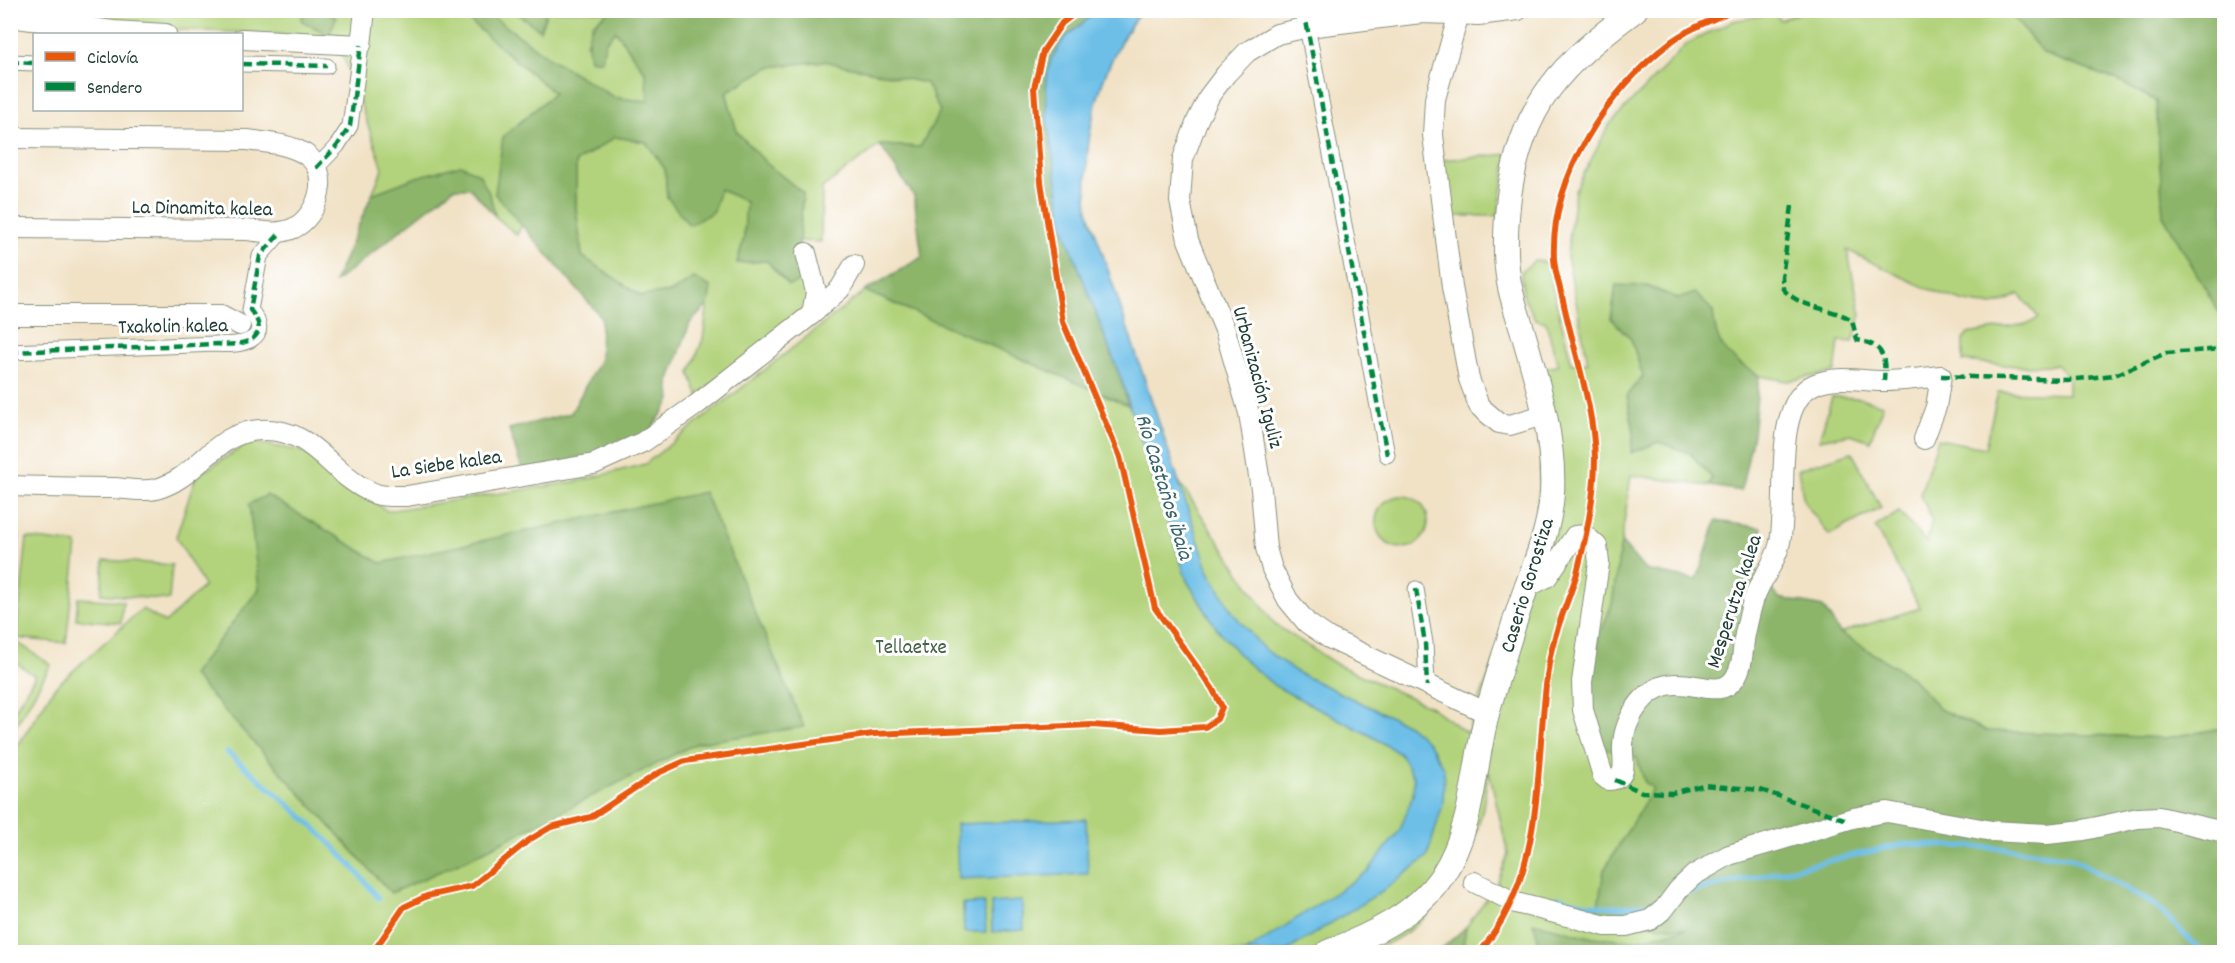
<svg xmlns="http://www.w3.org/2000/svg" width="2235" height="963" font-family="Dekko,sans-serif">
<style>
.green{fill:#b2d37b;stroke:#688858;stroke-width:1.5}
.forest{fill:#8db56b;stroke:#567950;stroke-width:1.5}
.water{fill:#6dbfe8;stroke:#467e8e;stroke-width:1.5}
.lines{fill:none;stroke-linecap:round;stroke-linejoin:round}
.stream{stroke:#6dbfe8;stroke-width:5}
.pedestrian-casing{stroke:#88907d;stroke-width:17}
.minor-casing{stroke:#88907d;stroke-width:22}
.tertiary-casing{stroke:#88907d;stroke-width:26}
.pedestrian{stroke:#fff;stroke-width:15}
.minor{stroke:#fff;stroke-width:20}
.tertiary{stroke:#fff;stroke-width:24}
.quiet{stroke:#00873e;stroke-width:4.5;stroke-dasharray:9 4.5;stroke-linecap:butt}
.cycleway-casing{stroke:#fff;stroke-width:10}
.cycleway{stroke:#e8590c;stroke-width:6}
.labels{text-anchor:middle;stroke-width:6;stroke-linejoin:round;paint-order:stroke}
.street-label{font-size:21px;fill:#1f3d34;stroke:#fff}
.park-label{font-size:21px;fill:#446246;stroke:#fff}
.water-label{font-size:22px;font-style:italic;fill:#36646a;stroke:#fff}
</style>
<rect width="100%" height="100%" fill="#fff"/>
<filter id="ink" filterUnits="userSpaceOnUse"><feTurbulence type="fractalNoise" baseFrequency=".0167" numOctaves="2"/><feDisplacementMap in="SourceGraphic" scale="12" xChannelSelector="R" yChannelSelector="G"/><feConvolveMatrix kernelMatrix="1 2 1 2 8 2 1 2 1" color-interpolation-filters="sRGB"/></filter>
<filter id="wash" filterUnits="userSpaceOnUse"><feTurbulence type="fractalNoise" baseFrequency=".008" numOctaves="4" result="noise"/><feDisplacementMap in="SourceGraphic" scale="24" xChannelSelector="R" yChannelSelector="G"/><feGaussianBlur stdDeviation="1.35" result="paint"/><feColorMatrix in="noise" values="0 0 0 0 0 0 0 0 0 0 0 0 0 0 0 0 0 1.4 0 .05"/><feComposite in="paint" operator="in"/></filter>
<g filter="url(#wash)">
<rect width="100%" height="100%" fill="#f1e2c6"/>
<!-- green -->
<g class="green">
<path d="M359,10L458,11L554,93L495,194L522,225L517,235L495,216L490,195L461,165L417,177L372,194L383,168L344,58L331,37L169,29L10,11H303L302,21L336,18L329,11H348L349,13Z"/>
<path d="M1807,10L2008,11L2044,54L2116,80L2157,100L2163,215L2224,321V728L2165,738L1987,731L1941,710L1910,676L1840,633L1920,608L1875,527L1899,512L1927,543L1932,519L1920,494L1938,439L1985,448L1998,392L2068,394V376L2056,365L2017,366L1963,361V340L1968,334L2026,324L2039,318L2019,294C2009,299 2000,305 1989,305C1949,305 1884,267 1847,250L1861,314L1853,342L1839,341L1835,372L1788,381L1759,376L1733,359L1715,337L1713,311L1647,286L1611,318L1631,339L1643,376L1627,395L1634,431L1631,452L1659,442L1690,453L1712,478L1709,486L1631,475L1612,604L1599,637L1645,783L1654,787L1604,870L1688,929L1635,940L1589,937L1534,923L1542,952H1462L1466,927L1497,884L1508,854L1489,771C1485,785 1485,801 1481,816C1464,876 1429,932 1367,952H11L10,758L54,688L142,609L165,623L204,586L176,537L196,476L250,442L302,451L387,511L579,481L645,464L865,291L1128,405L1274,624L1336,664L1431,707L1467,733L1508,625L1537,522L1541,452L1527,370L1558,366L1546,322L1535,319L1523,295L1521,272L1534,261L1546,262L1572,364L1588,362L1567,256L1575,191L1609,125L1688,43L1733,21L1775,13L1780,20Z"/>
<path d="M485,11H514L540,29L547,11H610L593,23L586,43L602,60L605,42L616,31L645,72L649,101L615,98L548,57Z"/>
<path d="M824,61L926,83L940,111L920,147L880,145L822,188L821,242L799,241L803,193L767,164L737,132L726,92L768,67Z"/>
<path d="M615,137L646,142L665,169L667,197L720,189L746,202L744,238L737,263L767,261L788,285L804,281L810,292L805,311L698,395L690,373L703,339L710,287L694,278L672,292L641,296L582,256L576,208V162Z"/>
<path d="M1508,154L1498,216H1449L1441,160Z"/>
<path d="M1832,397L1860,398L1883,405L1870,441L1851,434L1819,440Z"/>
<path d="M1852,452L1881,508L1829,535L1804,502L1798,469Z"/>
<circle cx="1402" cy="522" r="26"/>
<path d="M11,533L19,535L11,599L10,533Z"/>
<path d="M27,538L77,544L66,643L16,638Z"/>
<path d="M104,560L172,565L169,600L101,594Z"/>
<path d="M78,598L123,601L121,623L76,619Z"/>
<path d="M11,638L51,665L11,734V716L35,676L11,659Z"/>
</g>
<!-- forest -->
<g class="forest">
<path d="M303,11H329L336,18L329,35L302,21Z"/>
<path d="M458,11H485L548,57L615,98L648,101L645,72L616,31L605,42L602,61L590,59C584,34 590,25 610,11H1098L1064,39L1046,79L1047,118L1064,229L1121,379L1128,405L865,291L922,257L914,196L880,145L920,147L940,111L926,83L824,61L769,67L726,92L737,132L767,164L803,193L799,241L804,281L788,285L767,261L737,263L744,238L746,202L720,189L713,212L689,225L667,197L665,169L646,142L615,137L576,162V208L582,256L641,296L672,292L694,278L711,287L708,305L690,323L669,382L671,400L643,442L524,476L509,429L571,413L600,359L601,317L495,194L503,137L554,93Z"/>
<path d="M514,11H547L540,30Z"/>
<path d="M2008,11H2224V321L2163,215L2156,101L2116,80L2044,54Z"/>
<path d="M461,165L479,174L490,195L495,216L470,188H454L334,283L372,194L417,177Z"/>
<path d="M1616,285L1647,286L1678,299L1695,293L1713,311C1716,351 1727,355 1759,376L1753,434L1741,491L1709,486L1712,478L1690,453L1659,442L1631,453L1634,431L1627,395L1643,376L1631,339L1611,318Z"/>
<path d="M704,492L804,727L697,743L470,858L391,893L192,675L259,589L249,504L267,495L381,563Z"/>
<path d="M1716,521L1762,528L1755,568L1779,598L1823,607L1840,633L1910,676L1941,710L1987,731L2165,738L2224,728V952H1542L1533,922L1589,937L1635,940L1686,929L1596,917L1604,870L1653,788L1645,783L1637,758L1602,748L1592,713L1590,683L1599,637L1612,604L1621,542L1645,570L1697,580Z"/>
<path d="M1466,927L1462,952H1438Z"/>
</g>
<!-- water -->
<g class="water">
<path d="M1098,10L1141,11C1098,67 1081,140 1088,210L1209,572L1233,613L1263,648L1298,673L1408,725L1428,742L1444,769L1443,804L1427,857L1387,888L1285,952H1246L1368,871L1400,830L1413,795L1414,777L1400,754L1373,737L1275,686L1244,660L1217,629L1187,581L1121,379L1064,229L1047,118L1046,79L1051,59L1064,39Z"/>
<path d="M1086,819L1088,874L958,879L956,824Z"/>
<path d="M1022,901L1024,930L992,932L991,903Z"/>
<path d="M984,903L986,932H964L963,904Z"/>
</g>
<g class="lines">
<!-- stream -->
<g class="stream">
<path d="M227,752C280,797 336,841 378,898"/>
<path d="M1689,892L1904,844L2002,848L2070,857L2155,905L2202,952"/>
<path d="M1558,897C1595,908 1618,909 1656,903"/>
</g>
</g>
</g>
<g filter="url(#ink)">
<g class="lines">
<!-- pedestrian casing -->
<g class="pedestrian-casing">
<g id="pedestrian">
<path d="M1304,10L1387,455"/>
<path d="M10,62L34,63"/>
<path d="M242,64L327,66"/>
<path d="M316,168L337,146L350,126L361,45"/>
<path d="M10,352L217,344C241,347 275,339 250,310L260,256L280,233"/>
<path d="M1416,589L1425,643L1427,686"/>
</g>
</g>
<!-- minor casing -->
<g class="minor-casing">
<g id="minor">
<path d="M1460,10L1435,99L1433,135L1452,287L1469,379L1479,406L1499,423L1510,425L1543,415"/>
<path d="M10,17L113,31L166,34"/>
<path d="M242,39L361,45L365,10"/>
<path d="M10,138L247,140C267,143 287,143 305,154C333,172 318,216 294,228C279,235 263,232 248,230L10,228"/>
<path d="M806,253L816,292L812,314"/>
<path d="M10,315H221L240,325"/>
<path d="M10,486C45,487 80,488 115,488C127,489 144,492 156,489C198,478 214,432 260,430C316,427 330,477 376,494C385,497 397,496 407,496L594,464L643,442L696,405L812,314L840,289L854,265"/>
<path d="M1527,587L1547,577L1575,536L1585,535L1597,546L1599,563L1582,682L1583,710L1603,776L1608,780C1630,780 1622,760 1623,746C1623,732 1630,715 1639,704C1674,659 1715,708 1735,678C1744,664 1742,650 1745,634C1748,621 1751,603 1757,591C1764,576 1775,562 1779,546C1790,508 1769,403 1815,384C1836,375 1861,381 1882,381C1902,381 1922,378 1941,376L1936,407L1924,439"/>
<path d="M1487,713L1329,638L1307,623L1288,600L1272,569L1266,548L1261,489L1249,413L1225,330L1188,240L1180,201L1183,159L1197,121L1210,95L1226,74L1247,52L1277,34L1308,27L1421,13L1478,15L1518,10"/>
<path d="M1474,882L1516,903L1606,926H1626L1650,920L1664,909L1679,889L1694,875L1729,855L1853,818L1887,812L1992,831L2047,834L2084,830L2138,818L2159,817L2224,832"/>
</g>
</g>
<!-- tertiary casing -->
<g class="tertiary-casing">
<path id="tertiary" d="M1328,952C1370,936 1416,915 1442,876C1475,826 1473,765 1488,710C1499,672 1510,634 1523,597C1535,563 1550,529 1552,493C1555,438 1537,381 1522,329C1517,312 1510,294 1508,276C1504,250 1506,222 1509,196C1522,103 1562,64 1635,10"/>
</g>
<!-- pedestrian -->
<use href="#pedestrian" class="pedestrian"/>
<!-- minor -->
<use href="#minor" class="minor"/>
<!-- tertiary -->
<use href="#tertiary" class="tertiary"/>
<!-- quiet -->
<g class="quiet">
<path d="M1304,10L1387,455"/>
<path d="M10,62L34,63"/>
<path d="M242,64L327,66"/>
<path d="M316,168L337,146L350,126L361,45"/>
<path d="M1792,206L1782,277L1783,289C1801,309 1830,307 1852,320L1857,340C1883,345 1886,355 1884,381"/>
<path d="M10,352L217,344C241,347 275,339 250,310L260,256L280,233"/>
<path d="M1941,376L2067,380L2115,375L2166,353L2224,349"/>
<path d="M1416,589L1425,643L1427,686"/>
<path d="M1615,780L1642,792L1672,793L1703,785L1761,790L1847,820"/>
</g>
<!-- cycleway casing -->
<g class="cycleway-casing">
<g id="cycleway">
<path d="M373,952L404,907L427,896L472,886L529,840L551,827L591,817L658,773L685,761L873,734L1092,725L1161,730L1205,727L1217,719L1222,707L1212,688L1155,608L1120,457L1063,322L1041,182L1034,88L1043,51L1062,23L1079,10"/>
<path d="M1480,952C1551,866 1532,760 1550,657C1555,628 1569,601 1577,573C1586,538 1595,495 1595,459C1594,408 1575,355 1564,305C1561,290 1555,274 1554,259C1550,176 1608,90 1672,41C1689,28 1713,20 1733,10"/>
</g>
</g>
<!-- cycleway -->
<use href="#cycleway" class="cycleway"/>
</g>
</g>
<g class="labels">
<!-- street labels -->
<g class="street-label">
<text transform="translate(202 207) rotate(1)" y="7">La Dinamita kalea</text>
<text transform="translate(173 325) rotate(-1)" y="7">Txakolin kalea</text>
<text transform="translate(1259 377) rotate(75)" y="7">Urbanización Iguliz</text>
<text transform="translate(446 463) rotate(-8)" y="7">La Siebe kalea</text>
<text transform="translate(1526 585) rotate(-73)" y="7">Caserio Gorostiza</text>
<text transform="translate(1733 601) rotate(-72)" y="7">Mesperutza kalea</text>
</g>
<!-- park labels -->
<g class="park-label">
<text x="911" y="653">Tellaetxe</text>
</g>
<!-- water labels -->
<g class="water-label">
<text transform="translate(1166 486) rotate(73)" y="8">Río Castaños ibaia</text>
</g>
</g>
<!-- margin -->
<rect width="2235" height="963" fill="none" stroke="#fff" stroke-width="36"/>
<!-- legend -->
<rect x="33" y="33" width="210" height="78" fill="#ffffff" stroke="#a5b1ae" stroke-width="1.5"/>
<rect x="45" y="52" width="30" height="9" fill="#e8590c" stroke="#a5b1ae" stroke-width="1.5"/>
<text x="87" y="63" font-size="18" fill="#1f3d34">Ciclovía</text>
<rect x="45" y="82" width="30" height="9" fill="#00873e" stroke="#a5b1ae" stroke-width="1.5"/>
<text x="87" y="93" font-size="18" fill="#1f3d34">Sendero</text>
</svg>
